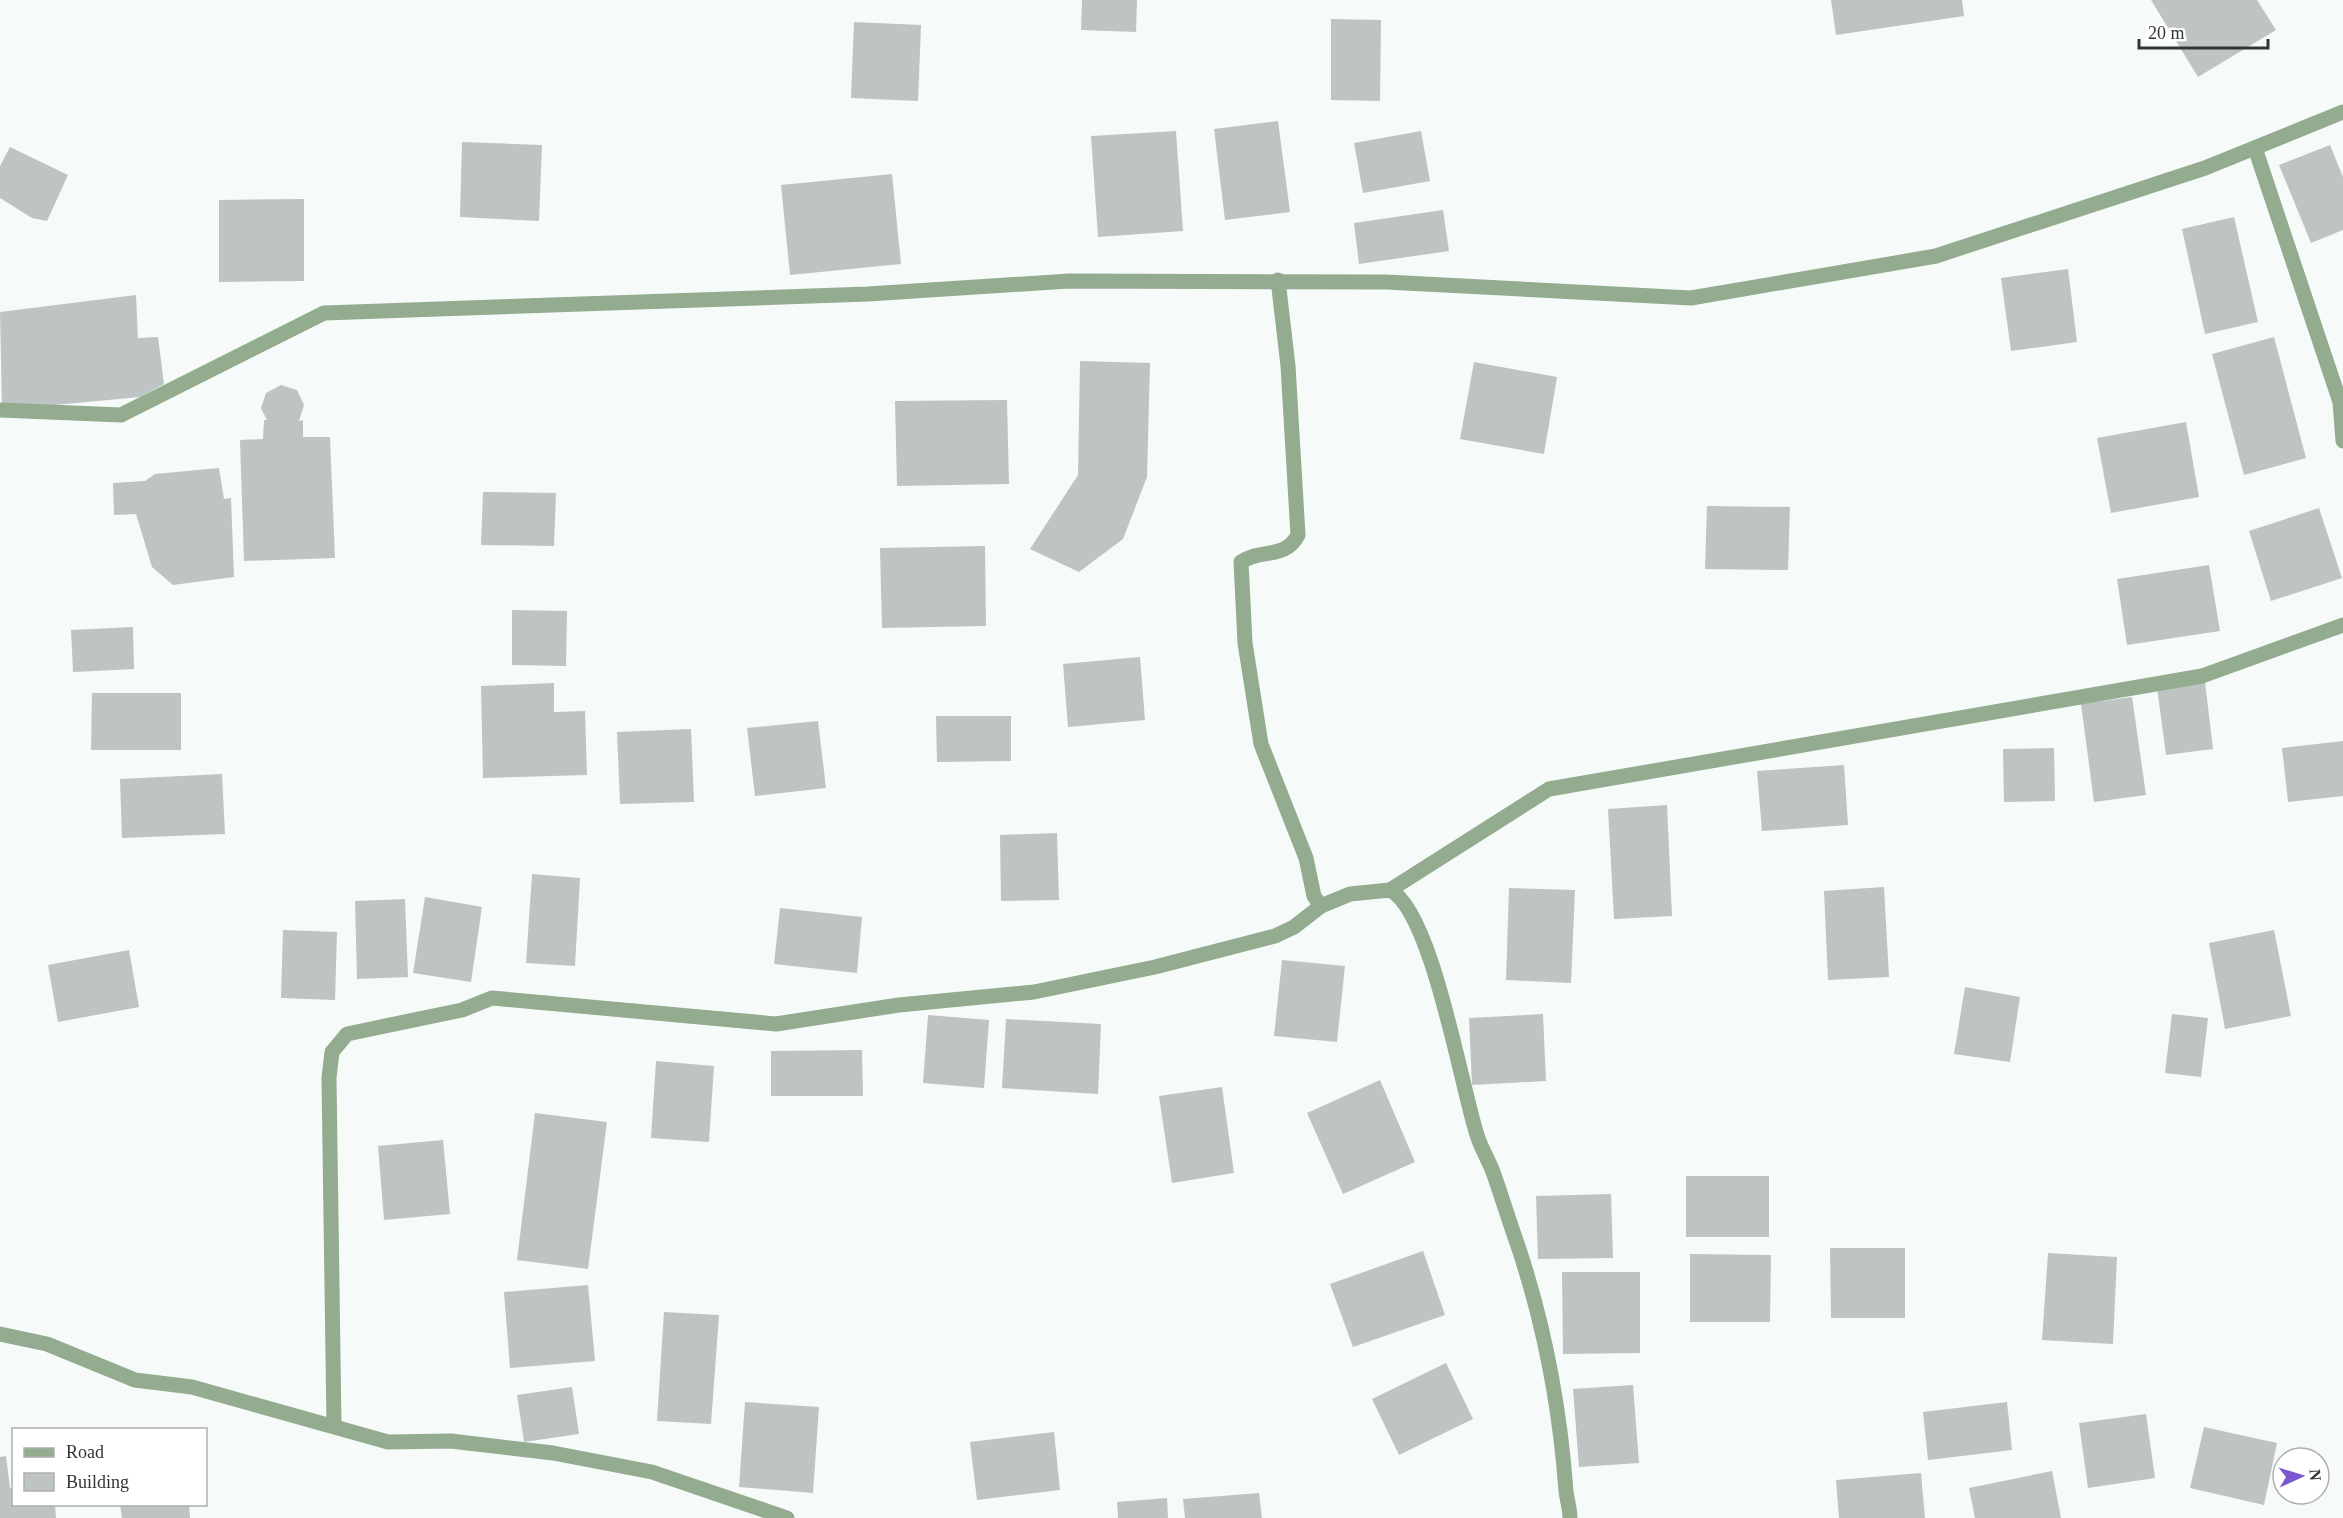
<svg xmlns="http://www.w3.org/2000/svg" width="2343" height="1518" font-family="Georgia,serif">
<style>
.building{fill:#bec4c3}
.lines{fill:none;stroke-linecap:round;stroke-linejoin:round}
.street{stroke:#93ab8f;stroke-width:15}
</style>
<rect width="100%" height="100%" fill="#f6fbf9"/>
<!-- building -->
<g class="building">
<path d="M1082,0H1137L1136,32L1081,30Z"/>
<path d="M1831,0H1962L1964,16L1836,35Z"/>
<path d="M2151,0H2257L2276,30L2198,77Z"/>
<path d="M1331,19L1381,20L1380,101L1331,100Z"/>
<path d="M854,22L921,25L918,101L851,98Z"/>
<path d="M1278,121L1290,212L1225,220L1214,129Z"/>
<path d="M1176,131L1183,231L1098,237L1091,136Z"/>
<path d="M1421,131L1430,181L1363,193L1354,143Z"/>
<path d="M462,142L542,145L539,221L460,217Z"/>
<path d="M2330,145L2343,177V230L2311,243L2279,165Z"/>
<path d="M10,147L68,175L47,221L32,218L0,198V166Z"/>
<path d="M892,174L901,264L790,275L781,185Z"/>
<path d="M304,199V281L219,282V200Z"/>
<path d="M1443,210L1449,251L1359,264L1354,223Z"/>
<path d="M2234,217L2258,322L2205,334L2182,229Z"/>
<path d="M2068,269L2077,342L2011,351L2001,278Z"/>
<path d="M136,295L138,338L158,337L164,384L140,397L2,410L0,312Z"/>
<path d="M2274,337L2306,458L2244,475L2212,354Z"/>
<path d="M1080,361L1150,363L1147,477L1123,539L1079,572L1030,549L1078,475Z"/>
<path d="M1474,362L1557,377L1544,454L1460,439Z"/>
<path d="M281,385L297,390L304,405L299,421L303,420V437H330L335,558L244,561L240,440L263,439L264,420H267L261,408L266,393Z"/>
<path d="M1007,400L1009,484L897,486L895,401Z"/>
<path d="M2186,422L2199,497L2111,513L2097,438Z"/>
<path d="M219,468L224,499L231,498L234,577L173,585L152,567L136,514L114,515L113,483L145,481L155,474Z"/>
<path d="M483,492L556,493L554,546L481,545Z"/>
<path d="M1707,506L1790,507L1788,570L1705,569Z"/>
<path d="M2319,508L2342,578L2271,601L2249,531Z"/>
<path d="M985,546L986,626L882,628L880,548Z"/>
<path d="M2209,565L2220,631L2127,645L2117,579Z"/>
<path d="M512,610L567,611L566,666L512,665Z"/>
<path d="M133,627L134,669L73,672L71,630Z"/>
<path d="M1140,657L1145,720L1068,727L1063,664Z"/>
<path d="M2205,682L2213,749L2166,755L2157,688Z"/>
<path d="M554,683V712L585,711L587,775L483,778L481,686Z"/>
<path d="M92,693H181V750H91Z"/>
<path d="M2132,697L2146,795L2094,802L2081,704Z"/>
<path d="M936,716H1011V761L937,762Z"/>
<path d="M818,721L826,788L755,796L747,728Z"/>
<path d="M691,729L694,802L620,804L617,732Z"/>
<path d="M2343,741V796L2288,802L2282,748Z"/>
<path d="M2054,748L2055,801L2004,802L2003,749Z"/>
<path d="M1844,765L1848,825L1762,831L1757,771Z"/>
<path d="M222,774L225,834L122,838L120,779Z"/>
<path d="M1667,805L1672,916L1614,919L1608,809Z"/>
<path d="M1057,833L1059,900L1001,901L1000,835Z"/>
<path d="M532,874L580,878L575,966L526,963Z"/>
<path d="M1884,887L1889,977L1828,980L1824,891Z"/>
<path d="M1509,888L1575,890L1571,983L1506,980Z"/>
<path d="M425,897L482,907L471,982L413,973Z"/>
<path d="M405,899L408,977L357,979L355,901Z"/>
<path d="M780,908L862,917L857,973L774,964Z"/>
<path d="M283,930L337,932L335,1000L281,998Z"/>
<path d="M2274,930L2291,1016L2225,1029L2209,943Z"/>
<path d="M129,950L139,1007L58,1022L48,965Z"/>
<path d="M1282,960L1345,966L1337,1042L1274,1036Z"/>
<path d="M1965,987L2020,997L2010,1062L1954,1054Z"/>
<path d="M1543,1014L1546,1081L1472,1085L1469,1018Z"/>
<path d="M2172,1014L2208,1018L2201,1077L2165,1073Z"/>
<path d="M928,1015L989,1020L984,1088L923,1083Z"/>
<path d="M1006,1019L1101,1024L1098,1094L1002,1088Z"/>
<path d="M862,1050L863,1096H771V1051Z"/>
<path d="M656,1061L714,1066L709,1142L651,1138Z"/>
<path d="M1380,1080L1415,1162L1343,1194L1307,1113Z"/>
<path d="M1222,1087L1234,1173L1172,1183L1159,1096Z"/>
<path d="M535,1113L607,1122L588,1269L517,1260Z"/>
<path d="M443,1140L450,1214L384,1220L378,1146Z"/>
<rect x="1686" y="1176" width="83" height="61"/>
<path d="M1611,1194L1613,1258L1538,1259L1536,1196Z"/>
<path d="M1830,1248H1905V1318H1831Z"/>
<path d="M1423,1251L1445,1315L1353,1347L1330,1284Z"/>
<path d="M2048,1253L2117,1257L2113,1344L2042,1340Z"/>
<path d="M1690,1254L1771,1255L1770,1322H1690Z"/>
<path d="M1562,1272H1640V1353L1563,1354Z"/>
<path d="M588,1285L595,1361L510,1368L504,1292Z"/>
<path d="M664,1312L719,1315L711,1424L657,1421Z"/>
<path d="M1446,1363L1473,1419L1399,1455L1372,1399Z"/>
<path d="M1633,1385L1639,1463L1579,1467L1573,1389Z"/>
<path d="M572,1387L579,1434L524,1442L517,1395Z"/>
<path d="M745,1402L819,1407L813,1493L739,1487Z"/>
<path d="M2007,1402L2012,1450L1928,1460L1923,1412Z"/>
<path d="M2146,1414L2155,1478L2088,1488L2079,1423Z"/>
<path d="M2204,1427L2277,1443L2264,1505L2190,1488Z"/>
<path d="M1054,1432L1060,1490L977,1500L970,1442Z"/>
<path d="M6,1456L10,1488H14V1504H55L56,1518H0V1457Z"/>
<path d="M2052,1471L2061,1518H1975L1969,1488Z"/>
<path d="M1921,1473L1925,1518H1839L1836,1480Z"/>
<path d="M1259,1493L1262,1518H1185L1183,1499Z"/>
<path d="M1167,1498L1168,1518H1118L1117,1502Z"/>
<path d="M120,1504H189L190,1518H122Z"/>
</g>
<g class="lines">
<!-- street -->
<g class="street">
<path d="M2255,148L2340,402L2343,441"/>
<path d="M1278,280L1288,366L1298,535C1285,560 1261,548 1241,562L1245,643L1261,744L1306,858L1314,896L1321,906L1350,894L1390,890C1432,911 1461,1086 1477,1135C1481,1148 1488,1159 1493,1172C1502,1197 1509,1221 1518,1246C1544,1324 1560,1409 1566,1491C1567,1500 1570,1509 1570,1518"/>
<path d="M0,410L121,415L324,313L868,294L1069,281L1386,282L1691,298L1936,256L2205,168L2343,112"/>
<path d="M1390,890L1549,789L2202,676L2343,625"/>
<path d="M0,1334L47,1344L135,1380L192,1387L388,1442L451,1441L553,1453L652,1472L787,1518"/>
<path d="M334,1426L329,1078L332,1052L347,1034L462,1010L492,998L776,1024L899,1005L1034,992L1155,967L1275,936L1294,927L1321,906"/>
</g>
</g>
<!-- legend -->
<rect x="12" y="1428" width="195" height="78" fill="#ffffff" stroke="#adaeae" stroke-width="1.5"/>
<rect x="24" y="1448" width="30" height="9" fill="#93ab8f" stroke="#adaeae" stroke-width="1.5"/>
<text x="66" y="1458" font-size="18" fill="#333534">Road</text>
<rect x="24" y="1473" width="30" height="18" fill="#bec4c3" stroke="#adaeae" stroke-width="1.5"/>
<text x="66" y="1488" font-size="18" fill="#333534">Building</text>
<!-- north arrow -->
<g transform="translate(2301 1476) rotate(86)"><circle r="28" fill="#ffffff" stroke="#adaeae" stroke-width="1.5"/>
<path d="M0-4.5L10 22L0 15L-10 22Z" fill="#7b58d2"/>
<text y="-9" font-size="16" font-weight="bold" text-anchor="middle" fill="#333534">N</text>
</g>
<!-- scale -->
<path d="M2139 39v9h129v-9" fill="none" stroke="#333534" stroke-width="3"/>
<text x="2148" y="39" font-size="18" fill="#333534" stroke="#ffffff" stroke-width="4.5" paint-order="stroke">20 m</text>
</svg>
